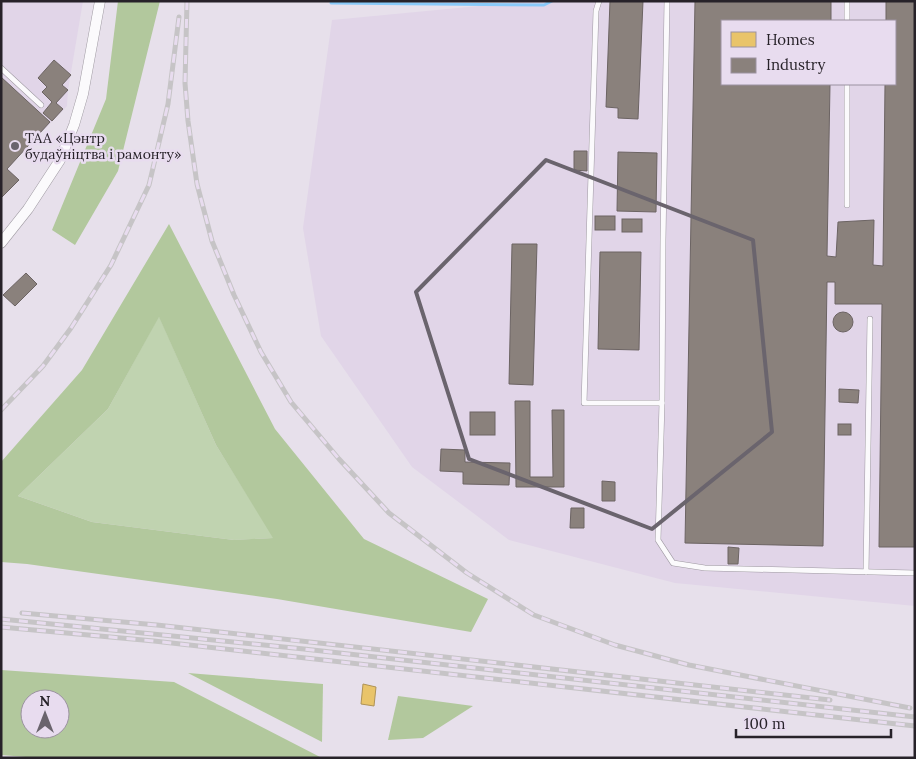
<svg xmlns="http://www.w3.org/2000/svg" width="916" height="759" font-family="Lora,serif">
<style>
.built{fill:#e1d5e8;fill-rule:evenodd}
.green{fill:#c0d3b0}
.forest{fill:#b2c89d;fill-rule:evenodd}
.homes{fill:#e9c46a;stroke:#af9356}
.industry{fill:#8a817c;stroke:#6c6463}
.lines{fill:none;stroke-linecap:round;stroke-linejoin:round}
.stream{stroke:#89caf9;stroke-width:3}
.service-casing{stroke:#9e99a1;stroke-width:6}
.minor-casing{stroke:#9e99a1;stroke-width:11}
.service{stroke:#fbfafc;stroke-width:5}
.minor{stroke:#fbfafc;stroke-width:10}
.rail-casing{stroke:#c6c4c6;stroke-width:5}
.rail{stroke:#e8dcef;stroke-width:3;stroke-dasharray:9;stroke-linecap:butt}
.marked{fill:none;stroke:#6a646d;stroke-width:4;stroke-linejoin:round}
.poi-dot{fill:#6a646d;stroke:#e8dcef;stroke-width:2}
.labels{text-anchor:middle;stroke-width:5;stroke-linejoin:round;paint-order:stroke}
.poi-label{font-size:14px;fill:#272229;stroke:#e8dcef;text-anchor:start}
</style>
<rect width="100%" height="100%" fill="#e7e0eb"/>
<!-- built -->
<g class="built">
<path d="M1,1H83L68,90L67,106L7,168L19,180L1,198Z"/>
<path d="M530,1H915V606L675,583L509,540L412,467L321,336L303,228L332,20ZM722,21H895V84H722Z"/>
</g>
<!-- green -->
<path class="green" d="M159,316L216,445L274,538L234,540L92,522L18,496L108,409Z"/>
<!-- forest -->
<g class="forest">
<path d="M118,1H160L118,171L75,245L52,230L106,99Z"/>
<path d="M169,224L275,429L364,539L488,599L471,632L277,599L27,564L1,562V462L82,370ZM159,317L216,445L273,538L234,540L92,522L18,496L108,409Z"/>
<path d="M1,670L174,682L322,758H38L1,755ZM30,699H60V729H30Z"/>
<path d="M188,673L323,684L322,742Z"/>
<path d="M398,696L473,706L423,738L388,740Z"/>
</g>
<!-- homes -->
<path class="homes" d="M363,684L376,687L374,706L361,704Z"/>
<!-- industry -->
<g class="industry">
<path d="M610,1H643L638,119L618,118V108L606,107Z"/>
<path d="M695,1H831V21H722V84H830L827,256L836,257L838,222L874,220L873,265L883,266L885,84H895V21H886V1H915V547H879L882,304H835V282H827L823,546L685,543Z"/>
<path d="M54,60L71,75L62,85L68,90L56,103L63,109L52,121L43,113L52,102L42,92L47,87L38,78Z"/>
<path d="M1,77L50,122L7,169L19,180L1,198Z"/>
<path d="M574,151H587V171L574,170Z"/>
<path d="M618,152L657,153L656,212L617,211Z"/>
<rect x="595" y="216" width="20" height="14"/>
<rect x="622" y="219" width="20" height="13"/>
<path d="M512,244H537L533,385L509,384Z"/>
<path d="M600,252H641L639,350L598,349Z"/>
<path d="M26,273L37,284L15,306L3,295Z"/>
<circle cx="843" cy="322" r="10"/>
<path d="M839,389L859,390L858,403L839,402Z"/>
<path d="M515,401H530V477H553L552,410H564V487H516Z"/>
<rect x="470" y="412" width="25" height="23"/>
<rect x="838" y="424" width="13" height="11"/>
<path d="M441,449L465,450V462L510,463L509,485L463,484V472L440,471Z"/>
<path d="M602,481L615,482V501H602Z"/>
<path d="M571,508H584V528H570Z"/>
<path d="M728,547L739,548L738,564H728Z"/>
</g>
<g class="lines">
<!-- stream -->
<path class="stream" d="M331,3L544,5L552,1"/>
<!-- service casing -->
<g class="service-casing">
<g id="service">
<path d="M599,1L596,11L584,403H662"/>
<path d="M667,1L663,240L662,403L658,540L673,563L705,568L915,573"/>
<path d="M847,1V21"/>
<path d="M1,68L41,105"/>
<path d="M847,84V205"/>
<path d="M866,572L870,319"/>
</g>
</g>
<!-- minor casing -->
<g class="minor-casing">
<path id="minor" d="M1,243L28,209L60,160L74,125L83,94L100,1"/>
</g>
<!-- service -->
<use href="#service" class="service"/>
<!-- minor -->
<use href="#minor" class="minor"/>
<!-- rail casing -->
<g class="rail-casing">
<g id="rail">
<path d="M187,1L185,83L188,121L197,184L212,241L234,295L261,352L291,402L339,459L389,513L467,573L534,615L615,645L689,665L910,708"/>
<path d="M1,410L43,366L71,328L111,265L149,185L168,104L179,17"/>
<path d="M22,613L157,625L830,700"/>
<path d="M1,619L304,649L915,717"/>
<path d="M1,627L154,641L915,726"/>
</g>
</g>
<!-- rail -->
<use href="#rail" class="rail"/>
</g>
<!-- marked area -->
<path class="marked" d="M546,160L753,240L772,432L652,529L469,459L416,292Z"/>
<!-- markers -->
<circle class="poi-dot" cx="15" cy="146" r="5"/>
<g class="labels">
<!-- poi labels -->
<g class="poi-label">
<text x="25" y="143">ТАА «Цэнтр<tspan x="25" dy="16">будаўніцтва і рамонту»</tspan></text>
</g>
</g>
<!-- border -->
<rect width="916" height="759" fill="none" stroke="#272229" stroke-width="5"/>
<!-- legend -->
<rect x="721" y="20" width="175" height="65" fill="#e8dcef" stroke="#9b92a0"/>
<rect x="731" y="32" width="25" height="15" fill="#e9c46a" stroke="#9b92a0"/>
<text x="766" y="45" font-size="15" fill="#272229">Homes</text>
<rect x="731" y="58" width="25" height="15" fill="#8a817c" stroke="#9b92a0"/>
<text x="766" y="70" font-size="15" fill="#272229">Industry</text>
<!-- north arrow -->
<g transform="translate(45 714)"><circle r="24" fill="#e8dcef" stroke="#9b92a0"/>
<path d="M0-4L9 19L0 12L-9 19Z" fill="#6a646d"/>
<text y="-8" font-size="14" font-weight="bold" text-anchor="middle" fill="#272229">N</text>
</g>
<!-- scale -->
<path d="M736 729v8h155v-8" fill="none" stroke="#272229" stroke-width="2.5"/>
<text x="744" y="729" font-size="15" fill="#272229" stroke="#e8dcef" stroke-width="4" paint-order="stroke">100 m</text>
</svg>
